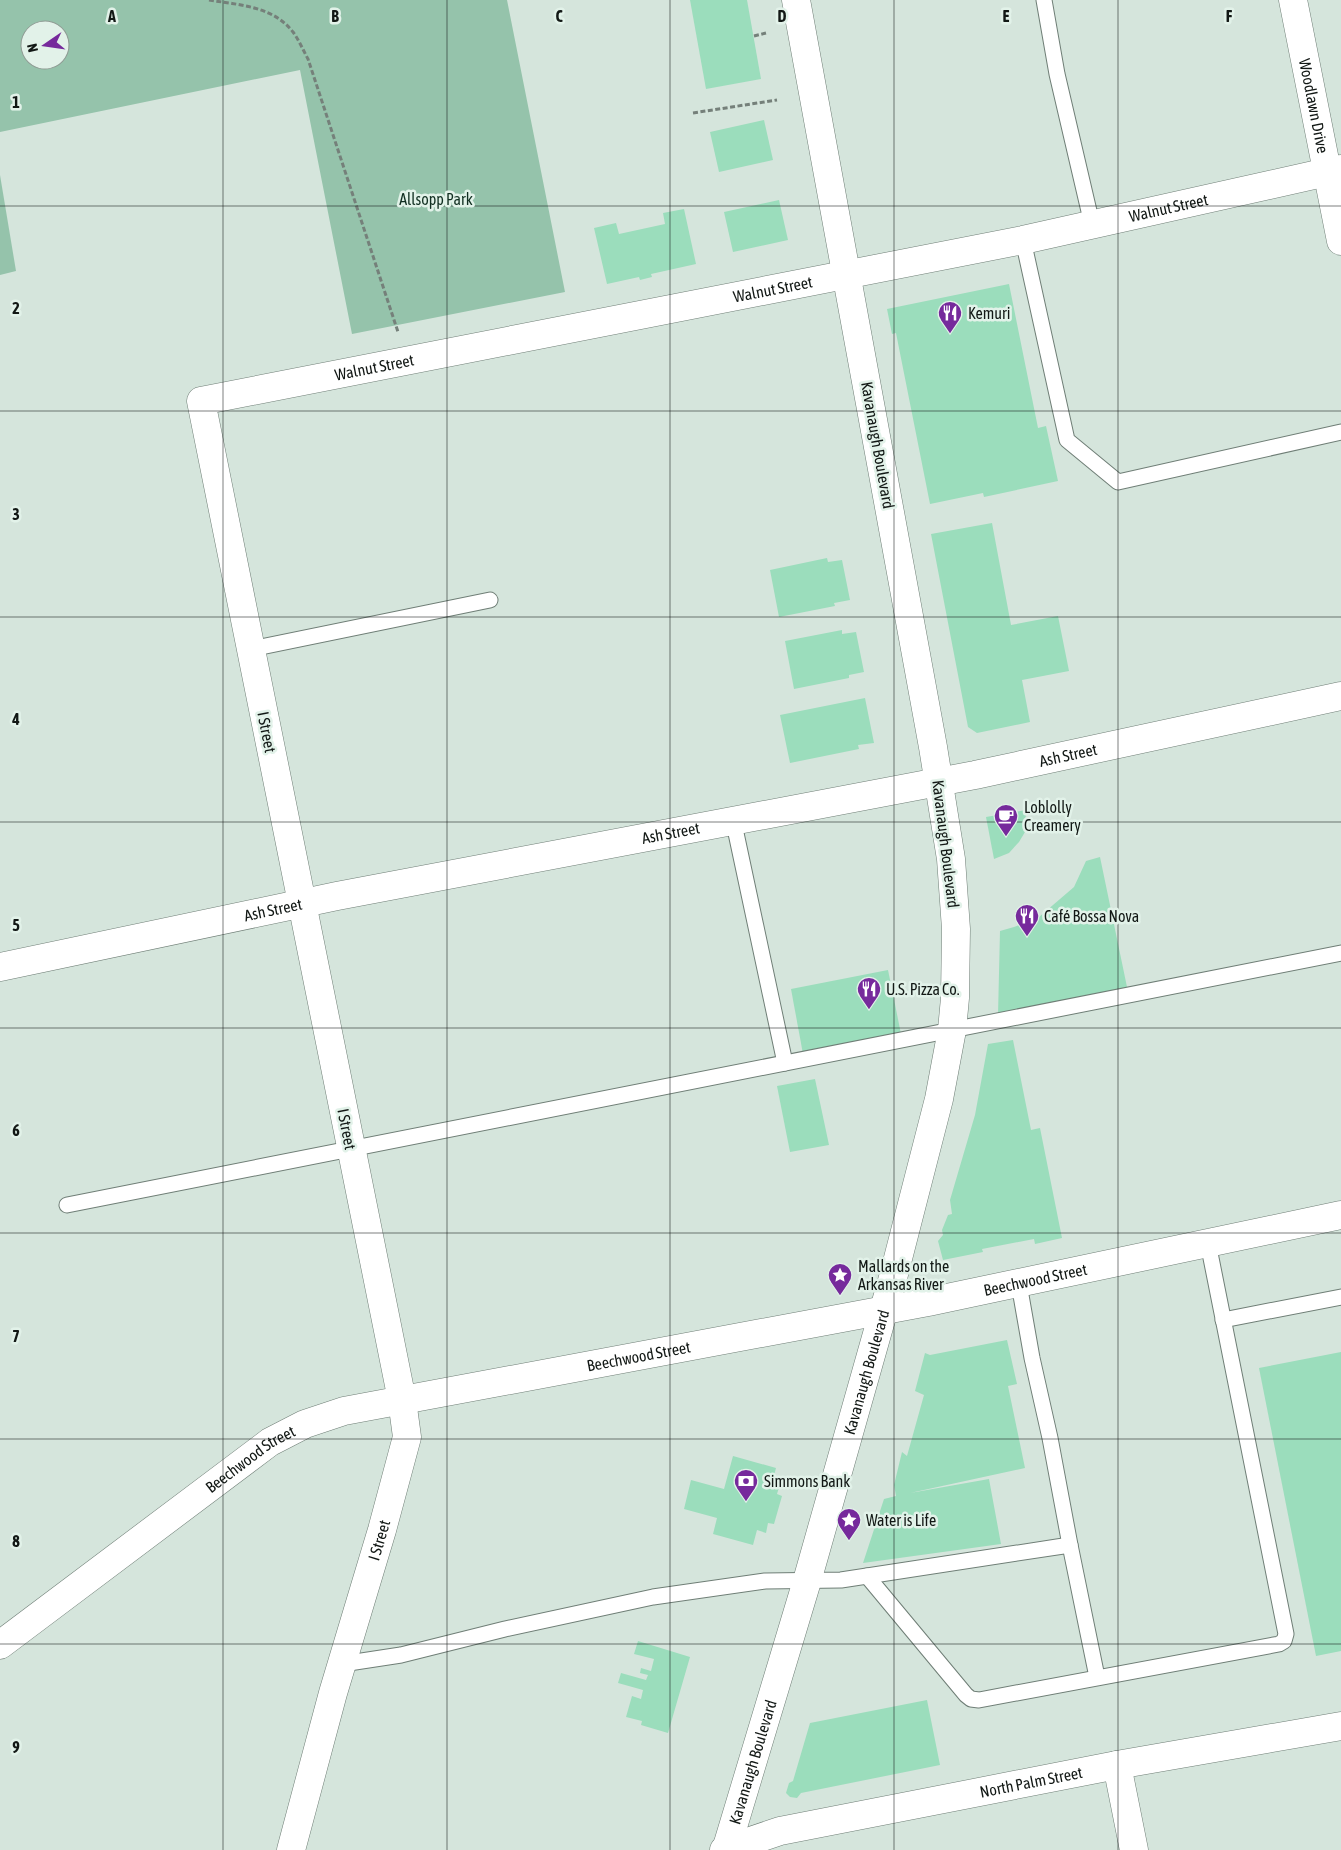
<svg xmlns="http://www.w3.org/2000/svg" width="1341" height="1850" font-family="'Asap Condensed',sans-serif">
<style>
.green{fill:#95c3ab;fill-rule:evenodd}
.building{fill:#9bddbc}
.lines{fill:none;stroke-linecap:round;stroke-linejoin:round}
.lane-casing{stroke:#6f7e76;stroke-width:17}
.street-casing{stroke:#6f7e76;stroke-width:29}
.secondary-casing{stroke:#6f7e76;stroke-width:29}
.path{stroke:#75807a;stroke-width:3;stroke-dasharray:5 2.5;stroke-linecap:butt}
.lane{stroke:#fff;stroke-width:15}
.street{stroke:#fff;stroke-width:28}
.secondary{stroke:#fff;stroke-width:28}
.grid{fill:none;stroke:#121815;stroke-width:1;stroke-opacity:0.55}
.labels{text-anchor:middle;stroke-width:5;stroke-linejoin:round;paint-order:stroke}
.street-label{font-size:16px;fill:#121815;stroke:#e2f2e9}
.park-label{font-size:16px;fill:#123022;stroke:#e2f2e9}
.poi-label{font-size:16px;fill:#121815;stroke:#e2f2e9;text-anchor:start}
.grid-label{font-size:16px;text-anchor:middle;font-weight:bold;fill:#121815;stroke:#e2f2e9;stroke-width:5;stroke-linejoin:round;paint-order:stroke}
</style>
<rect width="100%" height="100%" fill="#d5e5dc"/>
<!-- green -->
<g class="green">
<path d="M0,0H507L565,292L352,334L300,70L0,132ZM30,30H60V60H30Z"/>
<path d="M0,175L16,271L0,275Z"/>
</g>
<!-- building -->
<g class="building">
<path d="M690,0H747L761,79L706,89Z"/>
<path d="M764,120L773,160L719,172L710,132Z"/>
<path d="M779,200L788,240L733,252L724,212Z"/>
<path d="M684,209L696,264L651,274L652,277L640,280L639,277L607,284L594,228L616,223L619,234L665,224L663,213Z"/>
<path d="M1009,284L1038,428L1046,426L1058,481L984,497L983,493L930,504L896,333L892,334L887,309Z"/>
<path d="M992,523L1011,625L1058,616L1069,671L1022,680L1030,722L977,733L968,727L931,534Z"/>
<path d="M827,558L828,562L842,560L850,600L834,603L835,606L779,617L770,570Z"/>
<path d="M842,630V634L856,632L864,672L849,675V678L794,689L785,641Z"/>
<path d="M865,698L874,743L858,745L859,749L790,763L780,715Z"/>
<path d="M1026,810L1025,832L1019,842L1009,853L994,859L986,817Z"/>
<path d="M1100,857L1127,987L998,1015L1000,931L1014,927L1039,917L1074,887L1086,861Z"/>
<path d="M888,970L901,1034L803,1054L791,989Z"/>
<path d="M1013,1040L1031,1130L1040,1128L1062,1238L1035,1244L1034,1239L982,1249L983,1252L943,1260L938,1241L943,1235L942,1230L948,1215L952,1214L950,1200L975,1115L988,1044Z"/>
<path d="M815,1079L829,1145L790,1152L777,1086Z"/>
<path d="M1007,1340L1017,1384L1008,1386L1025,1468L910,1493L989,1479L1001,1544L863,1563L884,1499L896,1496L894,1485L902,1452L907,1456L924,1395L915,1391L925,1353L930,1355Z"/>
<path d="M1341,1352V1651L1316,1656L1259,1368Z"/>
<path d="M733,1456L776,1468L772,1483L780,1484L777,1494L782,1496L774,1524L768,1523L766,1533L757,1530L753,1545L713,1534L717,1518L684,1509L691,1480L724,1489Z"/>
<path d="M638,1641L690,1657L668,1733L641,1725L642,1721L626,1717L632,1696L641,1699L643,1690L618,1683L621,1673L646,1680L648,1675L640,1673L641,1668L651,1671L654,1659L634,1654Z"/>
<path d="M927,1700L940,1765L801,1793L797,1798L790,1797L786,1793L789,1783L793,1781L810,1723Z"/>
</g>
<g class="lines">
<!-- lane casing -->
<g class="lane-casing">
<g id="lane">
<path d="M1044,0L1057,74L1092,224"/>
<path d="M1023,240L1067,440L1118,482L1341,432"/>
<path d="M251,649L490,600"/>
<path d="M733,819L785,1063"/>
<path d="M67,1205L1341,953"/>
<path d="M1019,1284L1032,1358L1050,1438L1070,1545L1097,1677"/>
<path d="M1223,1320L1341,1297"/>
<path d="M867,1576L966,1695L971,1699L979,1700L1279,1644L1284,1641L1286,1634L1208,1243"/>
<path d="M342,1664L401,1655L505,1629L653,1597L765,1581L841,1580L1070,1545"/>
</g>
</g>
<!-- street casing -->
<g class="street-casing">
<g id="street">
<path id="s1" d="M1293,0L1341,241"/>
<path id="s2" d="M0,967L337,896L975,775L1341,696"/>
<path id="s3" d="M0,1645L270,1442L305,1424L344,1411L928,1302L1341,1215"/>
<path d="M1117,1765L1134,1850"/>
<path id="s4" d="M291,1850L333,1693L382,1530L407,1437L402,1400L201,401L1023,240L1341,169"/>
<path id="s5" d="M724,1850L780,1831L1117,1765L1341,1726"/>
</g>
</g>
<!-- secondary casing -->
<g class="secondary-casing">
<g id="secondary">
<path id="s6" d="M726,1850L807,1581L894,1274L939,1099L952,1030L955,998L956,929L951,859L933,747L796,0"/>
</g>
</g>
<!-- path -->
<g class="path">
<path d="M209,0C239,5 273,6 293,32C299,40 303,50 308,59L398,332"/>
<path d="M754,36L766,33"/>
<path d="M693,113L777,100"/>
</g>
<!-- lane -->
<use href="#lane" class="lane"/>
<!-- street -->
<use href="#street" class="street"/>
<!-- secondary -->
<use href="#secondary" class="secondary"/>
</g>
<!-- grid -->
<path class="grid" d="M223,0V1850M447,0V1850M670,0V1850M894,0V1850M1118,0V1850M0,206H1341M0,411H1341M0,617H1341M0,822H1341M0,1028H1341M0,1233H1341M0,1439H1341M0,1644H1341"/>
<!-- icons -->
<defs>
<g id="restaurant-pin" transform="scale(1.25)"><path d="M0 17L-7.5 6A9.5 9.5 0 1 1 7.5 6Z" fill="#762a9c" stroke="#e2f2e9"/><path d="M-5-6h1v4h1v-4h1v4h1v-4h1v5L-1.5 .5V6h-2V.5L-5-1ZM5-6V6H3V1.5H1.5Q1.5-4 5-6Z" fill="#fff"/></g>
<g id="cafe-pin" transform="scale(1.25)"><path d="M0 17L-7.5 6A9.5 9.5 0 1 1 7.5 6Z" fill="#762a9c" stroke="#e2f2e9"/><path d="M-5.5-4.5H6V0H3Q3 3.5 0 3.5H-2.5Q-5.5 3.5-5.5 0ZM3-3.2v2h1.7v-2ZM-6 4.5H4V6H-6Z" fill="#fff"/></g>
<g id="sight-pin" transform="scale(1.25)"><path d="M0 17L-7.5 6A9.5 9.5 0 1 1 7.5 6Z" fill="#762a9c" stroke="#e2f2e9"/><path d="M0-6L1.8-2.2L6-1.7L2.9 1.2L3.7 5.4L0 3.3L-3.7 5.4L-2.9 1.2L-6-1.7L-1.8-2.2Z" fill="#fff"/></g>
<g id="bank-pin" transform="scale(1.25)"><path d="M0 17L-7.5 6A9.5 9.5 0 1 1 7.5 6Z" fill="#762a9c" stroke="#e2f2e9"/><path d="M-6-4H6V4H-6ZM0-2.3a2.3 2.3 0 1 0 0 4.6a2.3 2.3 0 1 0 0-4.6Z" fill="#fff"/></g>
</defs>
<g fill-rule="evenodd">
<use href="#restaurant-pin" x="950" y="313"/>
<use href="#cafe-pin" x="1006" y="816"/>
<use href="#restaurant-pin" x="1027" y="916"/>
<use href="#restaurant-pin" x="869" y="989"/>
<use href="#sight-pin" x="840" y="1275"/>
<use href="#bank-pin" x="746" y="1481"/>
<use href="#sight-pin" x="849" y="1520"/>
</g>
<g class="labels">
<!-- street labels -->
<g class="street-label">
<text dy="6" stroke="none"><textPath href="#s1" startOffset="108">Woodlawn Drive</textPath></text>
<text dy="6" stroke="none"><textPath href="#s4" startOffset="2472">Walnut Street</textPath></text>
<text dy="6" stroke="none"><textPath href="#s4" startOffset="2068">Walnut Street</textPath></text>
<text dy="6" stroke="none"><textPath href="#s4" startOffset="1662">Walnut Street</textPath></text>
<text transform="translate(878 445) rotate(80)" y="6">Kavanaugh Boulevard</text>
<text transform="translate(267 732) rotate(79)" y="6">I Street</text>
<text dy="6" stroke="none"><textPath href="#s2" startOffset="1089">Ash Street</textPath></text>
<text dy="6" stroke="none"><textPath href="#s2" startOffset="684">Ash Street</textPath></text>
<text transform="translate(946 844) rotate(83)" y="6">Kavanaugh Boulevard</text>
<text dy="6" stroke="none"><textPath href="#s2" startOffset="279">Ash Street</textPath></text>
<text transform="translate(347 1129) rotate(79)" y="6">I Street</text>
<text dy="6" stroke="none"><textPath href="#s3" startOffset="1122">Beechwood Street</textPath></text>
<text dy="6" stroke="none"><textPath href="#s3" startOffset="718">Beechwood Street</textPath></text>
<text dy="6" stroke="none"><textPath href="#s6" startOffset="498">Kavanaugh Boulevard</textPath></text>
<text dy="6" stroke="none"><textPath href="#s3" startOffset="312">Beechwood Street</textPath></text>
<text dy="6" stroke="none"><textPath href="#s4" startOffset="322">I Street</textPath></text>
<text dy="6" stroke="none"><textPath href="#s6" startOffset="92">Kavanaugh Boulevard</textPath></text>
<text dy="6" stroke="none"><textPath href="#s5" startOffset="315">North Palm Street</textPath></text>
</g>
<!-- park labels -->
<g class="park-label">
<text x="436" y="205">Allsopp Park</text>
</g>
<!-- poi labels -->
<g class="poi-label">
<text x="968" y="319">Kemuri</text>
<text x="1024" y="813">Loblolly<tspan x="1024" dy="18">Creamery</tspan></text>
<text x="1044" y="922">Café Bossa Nova</text>
<text x="886" y="995">U.S. Pizza Co.</text>
<text x="858" y="1272">Mallards on the<tspan x="858" dy="18">Arkansas River</tspan></text>
<text x="764" y="1487">Simmons Bank</text>
<text x="866" y="1526">Water is Life</text>
</g>
</g>
<g class="grid-label">
<text x="112" y="22">A</text>
<text x="335" y="22">B</text>
<text x="559" y="22">C</text>
<text x="782" y="22">D</text>
<text x="1006" y="22">E</text>
<text x="1229" y="22">F</text>
<text x="16" y="108">1</text>
<text x="16" y="314">2</text>
<text x="16" y="520">3</text>
<text x="16" y="725">4</text>
<text x="16" y="931">5</text>
<text x="16" y="1136">6</text>
<text x="16" y="1342">7</text>
<text x="16" y="1547">8</text>
<text x="16" y="1753">9</text>
</g>
<!-- north arrow -->
<g transform="translate(45 45) rotate(257)"><circle r="24" fill="#e2f2e9" stroke="#8f9b94"/>
<path d="M0-4L9 19L0 12L-9 19Z" fill="#762a9c"/>
<text y="-8" font-size="14" font-weight="bold" text-anchor="middle" fill="#121815">N</text>
</g>
</svg>
